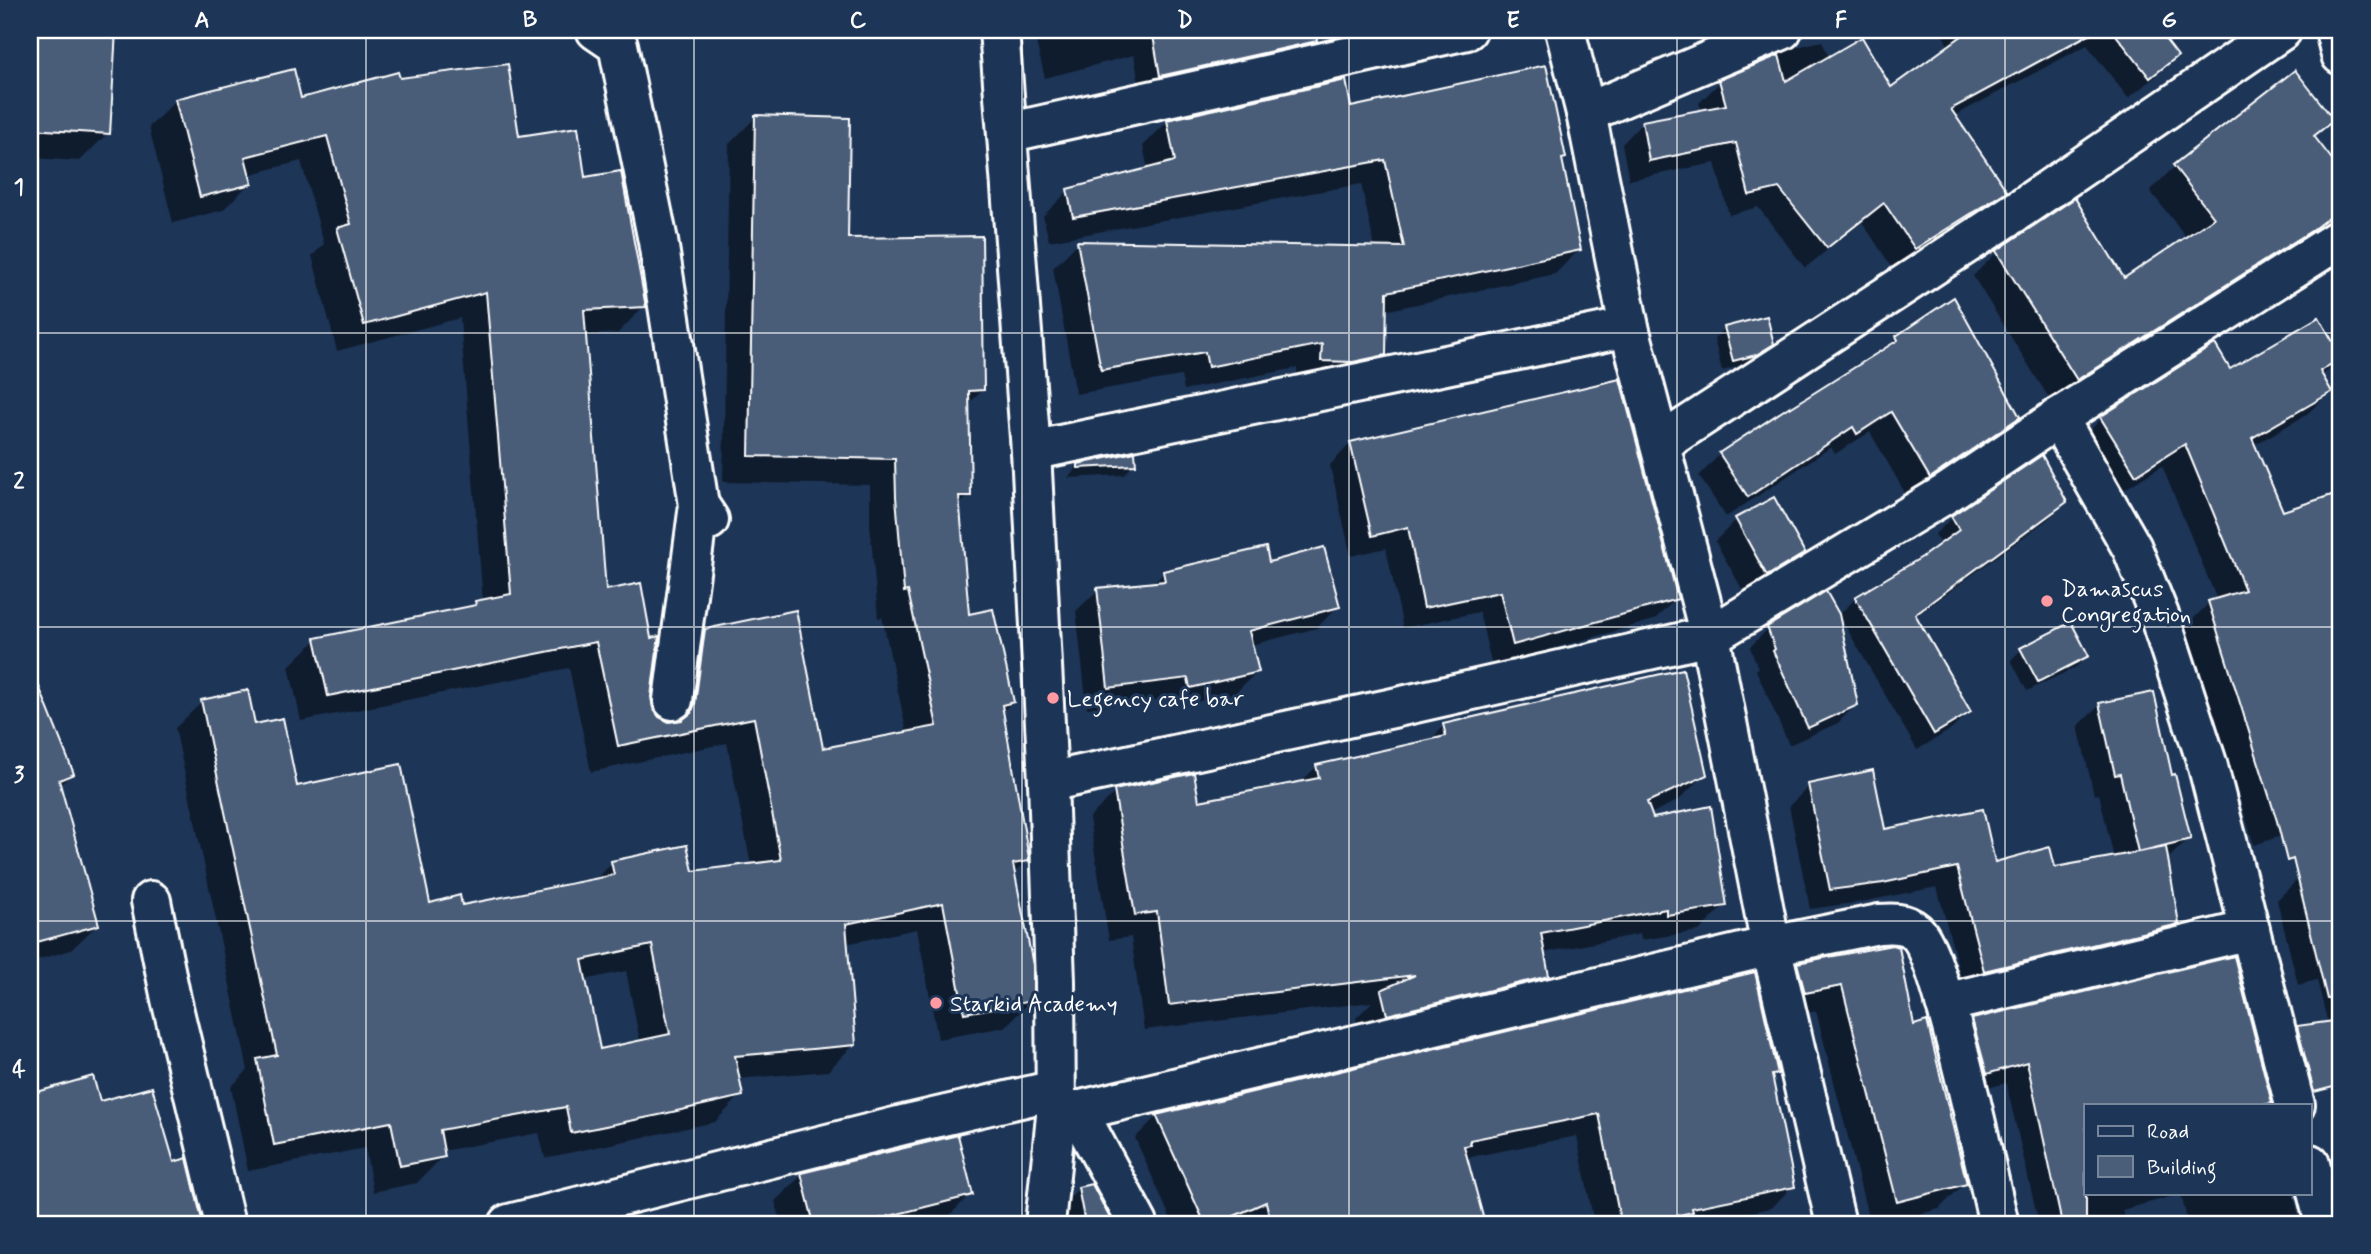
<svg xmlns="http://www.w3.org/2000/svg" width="2371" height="1254" font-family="Mynerve,sans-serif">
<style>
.shadow{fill:#0007;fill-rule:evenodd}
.building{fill:#4a5d79;stroke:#fff;stroke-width:2;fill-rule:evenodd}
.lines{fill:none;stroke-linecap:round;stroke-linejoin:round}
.minor-casing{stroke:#fff;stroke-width:44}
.minor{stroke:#1d3557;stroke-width:38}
.grid{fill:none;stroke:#fff;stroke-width:2;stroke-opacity:0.55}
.poi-dot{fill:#ff9aa2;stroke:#1d3557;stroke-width:2.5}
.labels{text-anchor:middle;stroke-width:6;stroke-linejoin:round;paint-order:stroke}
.poi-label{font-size:23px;fill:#fff;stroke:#1d3557;text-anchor:start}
.neatline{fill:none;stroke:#fff;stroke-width:2.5}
.grid-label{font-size:23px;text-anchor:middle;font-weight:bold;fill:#fff}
</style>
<rect width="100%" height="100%" fill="#1d3557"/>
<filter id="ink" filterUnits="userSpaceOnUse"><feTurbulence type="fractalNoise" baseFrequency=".0143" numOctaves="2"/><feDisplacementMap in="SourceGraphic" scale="14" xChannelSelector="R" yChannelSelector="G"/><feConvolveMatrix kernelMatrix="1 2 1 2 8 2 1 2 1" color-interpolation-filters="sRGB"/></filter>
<g filter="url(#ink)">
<!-- shadow -->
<g class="shadow">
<path d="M38,30H114L108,133L80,161L30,158V109L33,108Z"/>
<path d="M1033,30H1222L1228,60L1209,79L1141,95L1134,55L1045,78Z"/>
<path d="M1329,30H1366L1330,36Z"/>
<path d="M1940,30H2155L2176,56L2155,77L2128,98L2087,45L1954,116L2005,191L1984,212L1893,269L1862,222L1805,268L1758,207L1729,215L1715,163L1629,180L1622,144L1642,123L1702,111L1699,103L1720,82L1797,47L1822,41L1829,58L1890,89L1949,47Z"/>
<path d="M2295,73L2332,120L2314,138L2341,174V210L2285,255L2052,403L1973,276L1997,252L2124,281L2187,238L2150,191L2174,167Z"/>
<path d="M399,80L518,138L584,179L644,306L618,333L584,335L605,592L650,697L651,710L659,719L670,723L679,657L705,630L822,750L907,734L882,617L878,618L870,525V485L723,482L729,144L756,117L846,240L983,390L968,404L969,495L958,506L968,616L1012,702L1001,713L1027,860L1013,874L1032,1000L1005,1027L938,1039L917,929L846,944L854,1044L828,1071L738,1079L741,1095L715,1122L545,1158L539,1133L442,1151L443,1156L417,1183L373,1192L365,1148L248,1171L231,1087L248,1070L175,728L202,702L254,726L296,788L429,905L461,907L594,881L612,863L692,873L751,865L727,743L591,772L569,668L301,721L289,666L316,640L471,608L476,603L483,602L460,318L337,351L312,256L324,244L301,161L248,175L250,183L223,210L173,223L149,127L176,100H300ZM626,971L640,1042L599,1051L584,980Z"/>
<path d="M1350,109L1564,158L1561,161L1579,250L1555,274L1385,311L1384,354L1359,379L1297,385V368L1184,390L1181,376L1076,394L1053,268L1078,243L1375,249L1361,184L1049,241L1043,216L1068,191L1148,170L1143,146L1168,121Z"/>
<path d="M1725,328L1772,343L1761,354L1743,365L1722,371L1714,339Z"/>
<path d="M1897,337L2018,417L1997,438L1908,498L1870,432L1835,454L1831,447L1726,517L1699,476L1720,454L1882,352Z"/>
<path d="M2340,358L2321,377L2330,392L2306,415L2254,445L2282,513L2341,494V816L2254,845L2186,626L2209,603L2217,600L2162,466L2112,497L2078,442L2101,419L2230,371Z"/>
<path d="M1351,443L1676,599L1654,620L1492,666L1479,612L1403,628L1386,548L1351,556L1330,465Z"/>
<path d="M1134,464L1124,475L1068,478L1079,465Z"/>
<path d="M2065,502L2048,519L1915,617L1969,712L1952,729L1917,750L1839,615L1856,598L1941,545L1935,534L1953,517Z"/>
<path d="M1737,519L1803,553L1782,574L1746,596L1715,541Z"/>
<path d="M1268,564L1338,606L1317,628L1251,645L1257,672L1235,693L1169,708L1167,699L1087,708L1076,611L1098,590L1152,584L1164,572Z"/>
<path d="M1768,629L1856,704L1838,723L1789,745L1756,670L1758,668L1750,647Z"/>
<path d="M2021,650L2087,656L2076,667L2027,691L2011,660Z"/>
<path d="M40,693L72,774L59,786L97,925L71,950L30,962V697Z"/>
<path d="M2100,705L2171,777L2189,838L2167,860L2178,924L2157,944L1964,990L1937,887L1861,902L1810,909L1789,806L1809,786L1884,831L1993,864L2054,869L2114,858L2099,794L2094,795L2078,726Z"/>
<path d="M1444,726L1705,774L1679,800L1650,814L1652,821L1725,905L1699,931L1641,940L1640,934L1543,953L1547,976L1521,1002L1361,1040L1356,1018L1372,1002L1144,1030L1131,937L1109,940L1089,818L1115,792L1198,803L1299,784L1317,766L1428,742Z"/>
<path d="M2341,868V1076L2317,980L2298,985L2277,900L2298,879Z"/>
<path d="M1882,947L1913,1027L1965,1183L1939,1209L1883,1224H1870L1816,1011L1779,1018L1772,991L1798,965Z"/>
<path d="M2233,958L2271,1105H2086V1193H2293L2301,1224H2188L2181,1194L2122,1210L2126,1224H2039L2006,1083L1966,1094L1952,1042L1973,1021Z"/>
<path d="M1776,1073L1771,1079L1793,1186L1771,1208L1695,1224H1560L1593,1218L1577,1136L1466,1158L1483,1224H1173L1135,1138L1157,1116Z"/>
<path d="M92,1078L99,1103L173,1164L185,1160L201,1224H30V1096Z"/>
<path d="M802,1175L971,1194L944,1221L932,1224H781L775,1201Z"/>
<path d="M1091,1186L1111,1224H1060L1058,1210L1079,1188Z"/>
</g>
<!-- building -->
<g class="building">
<path d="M30,30H116L110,134L30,129Z"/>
<path d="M1152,30H1316L1317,41L1160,76Z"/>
<path d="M1970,30H2097L1951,109L2007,191L1915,249L1884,203L1827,248L1779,188L1749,195L1736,143L1649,161L1642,121L1726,105L1719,80L1779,55L1786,81L1862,37L1891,87Z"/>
<path d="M2112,30H2158L2178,56L2150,78Z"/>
<path d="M508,64L519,136L578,127L585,177L621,171L646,307L584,310L606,590L641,583L651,638L659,636L651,697L653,708L659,717L669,722L682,720L691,713L695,704L705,629L796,610L823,748L937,726L908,591L904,592L896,497L895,459L749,456L755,115L850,118L848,238L982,236L984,390L969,391L971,496H959L969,614L993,609L1014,702L1002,705L1029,858V861L1013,864L1033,965V1001L964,1013L943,903L846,924L856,1045L735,1056L743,1096L659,1115L571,1133L566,1107L440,1130L445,1157L400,1166L391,1122L274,1145L257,1059L277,1055L201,700L248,690L255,724L283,718L297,786L401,764L430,903L460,895L462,905L614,875L611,861L687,845L693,871L781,860L754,718L618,746L596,642L328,696L315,638L476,605L475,601L511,594L486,292L364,325L337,228L351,224L327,136L245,157L252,184L200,197L175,99L294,69L301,98L398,72L400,78ZM652,945L670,1034L600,1049L582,960Z"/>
<path d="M1546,65L1566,158L1562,159L1581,250L1387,292L1386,355L1353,362L1321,361L1322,344L1208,367L1205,352L1101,370L1077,241L1404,247L1385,160L1073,217L1067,189L1175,161L1167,120L1346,80L1351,107Z"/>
<path d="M2295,70L2334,120L2314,136L2341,171V208L2311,231L2077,380L1996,251L2075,198L2124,278L2214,218L2173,165Z"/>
<path d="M1954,297L2020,417L1930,478L1891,412L1857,434L1853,427L1748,497L1719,453L1790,406V408L1898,340L1896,336Z"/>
<path d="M1767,316L1774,344L1756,355L1733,361L1724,327Z"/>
<path d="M2319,317L2341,356V358L2320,371L2332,392L2252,438L2283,511L2341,492V998L2327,999L2293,859L2287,861L2277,821L2208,601L2245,590L2185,444L2136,475L2100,417L2215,344L2230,369Z"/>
<path d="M1620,379L1678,599L1513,645L1500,592L1424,608L1408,527L1372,536L1350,442Z"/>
<path d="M1135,452L1136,465L1078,468V464Z"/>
<path d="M2042,455L2067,502L1915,614L1971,712L1934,734L1855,597L1922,557L1959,530L1951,516Z"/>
<path d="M1774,497L1805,553L1767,576L1735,518Z"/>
<path d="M1266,547L1269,562L1324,547L1340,607L1249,631L1259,672L1190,688L1188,678L1108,688L1097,588L1165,581L1163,571Z"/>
<path d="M1826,591L1839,614L1858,705L1808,728L1773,651L1775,649L1767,627Z"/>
<path d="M2071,622L2089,656L2038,682L2020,648Z"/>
<path d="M30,669H32L74,774L59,780L99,925L30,944Z"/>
<path d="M1683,669L1707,775L1647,802L1653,818L1711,806L1727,906L1666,915V909L1541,933L1549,976L1387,1015L1381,990L1415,975L1169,1005L1157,912L1135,915L1114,790L1194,773L1199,801L1319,778L1316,765L1446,736L1443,724Z"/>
<path d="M2154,692L2172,775L2175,774L2191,839L2138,852L2120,774L2115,775L2099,703Z"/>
<path d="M1873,770L1885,829L1983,809L1995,862L2050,847L2055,867L2166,847L2179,924L1984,971L1957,867L1883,883L1830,890L1808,784Z"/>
<path d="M1892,945L1899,947L1914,1025L1927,1021L1967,1184L1897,1202L1842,986L1805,993L1797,963Z"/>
<path d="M2234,956L2272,1103L2263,1105H2086V1224H2062L2027,1062L1987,1074L1972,1019Z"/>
<path d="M1755,972L1778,1074L1772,1075L1795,1187L1692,1208L1693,1212L1665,1218L1666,1224H1621L1599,1114L1470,1140L1471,1145L1464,1146L1485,1224H1271L1266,1202L1216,1224H1205L1156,1115Z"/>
<path d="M2341,1020V1085L2314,1092L2297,1026Z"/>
<path d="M93,1076L100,1101L152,1087L174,1162L187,1158L203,1224H39L30,1191V1094Z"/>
<path d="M958,1135L973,1195L858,1224H814L801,1173Z"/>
<path d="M1092,1184L1113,1224H1085L1078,1187Z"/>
</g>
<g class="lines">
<!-- minor casing -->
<g class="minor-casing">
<g id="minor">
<path d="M596,30L618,45L658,241L699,505L709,520"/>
<path d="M999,30L1031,451L1048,782L1055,982L1056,1116L1045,1224"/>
<path d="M1565,30L1586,113L1629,327L1710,636L1771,946L1836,1224"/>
<path d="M2335,30L2341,55"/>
<path d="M1586,113L1782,30"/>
<path d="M1007,133L1467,30"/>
<path d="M2058,418L2132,548L2159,615L2207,763L2295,1105"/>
<path d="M1660,444L2023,207L2282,30"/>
<path d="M1031,451L1629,327"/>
<path d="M673,700L699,505"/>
<path d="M1048,782L1393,708L1710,636L1947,493L2058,418L2341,238"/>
<path d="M151,901L171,999L225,1224"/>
<path d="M1945,1003L2250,930"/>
<path d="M1077,1110L1138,1224"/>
<path d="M1056,1116L1771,946L1879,924C1891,923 1905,922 1915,931C1941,951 1988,1179 1999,1224"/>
<path d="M2310,1164L2325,1224"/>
<path d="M509,1224L903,1125L1055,1090"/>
</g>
</g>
<!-- minor -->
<use href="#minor" class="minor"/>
</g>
</g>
<!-- grid -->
<path class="grid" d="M366,30V1224M694,30V1224M1022,30V1224M1349,30V1224M1677,30V1224M2005,30V1224M30,333H2341M30,627H2341M30,921H2341"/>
<!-- markers -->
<g class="poi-dot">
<circle cx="2047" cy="601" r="7"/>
<circle cx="1053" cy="698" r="7"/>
<circle cx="936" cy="1003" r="7"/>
</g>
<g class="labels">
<!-- poi labels -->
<g class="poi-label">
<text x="2061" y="596">Damascus<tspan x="2061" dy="26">Congregation</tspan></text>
<text x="1067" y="706">Legency cafe bar</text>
<text x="950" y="1011">Starkid Academy</text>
</g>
</g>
<!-- margin -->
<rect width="2371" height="1254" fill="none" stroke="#1d3557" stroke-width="77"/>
<!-- legend -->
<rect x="2084" y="1104" width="228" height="91" fill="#1d3557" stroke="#77869a" stroke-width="2"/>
<rect x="2098" y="1126" width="35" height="10" fill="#1d3557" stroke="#77869a" stroke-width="2"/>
<text x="2147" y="1138" font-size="21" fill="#ffffff">Road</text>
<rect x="2098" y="1156" width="35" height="21" fill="#4a5d79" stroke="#77869a" stroke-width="2"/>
<text x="2147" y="1174" font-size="21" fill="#ffffff">Building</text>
<rect x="38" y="38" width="2294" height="1178" class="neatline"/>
<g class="grid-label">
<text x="202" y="27">A</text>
<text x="530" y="27">B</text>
<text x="858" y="27">C</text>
<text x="1185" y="27">D</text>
<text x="1513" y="27">E</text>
<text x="1841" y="27">F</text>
<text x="2169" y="27">G</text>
<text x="19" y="194">1</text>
<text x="19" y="488">2</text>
<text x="19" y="782">3</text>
<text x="19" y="1076">4</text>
</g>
</svg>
